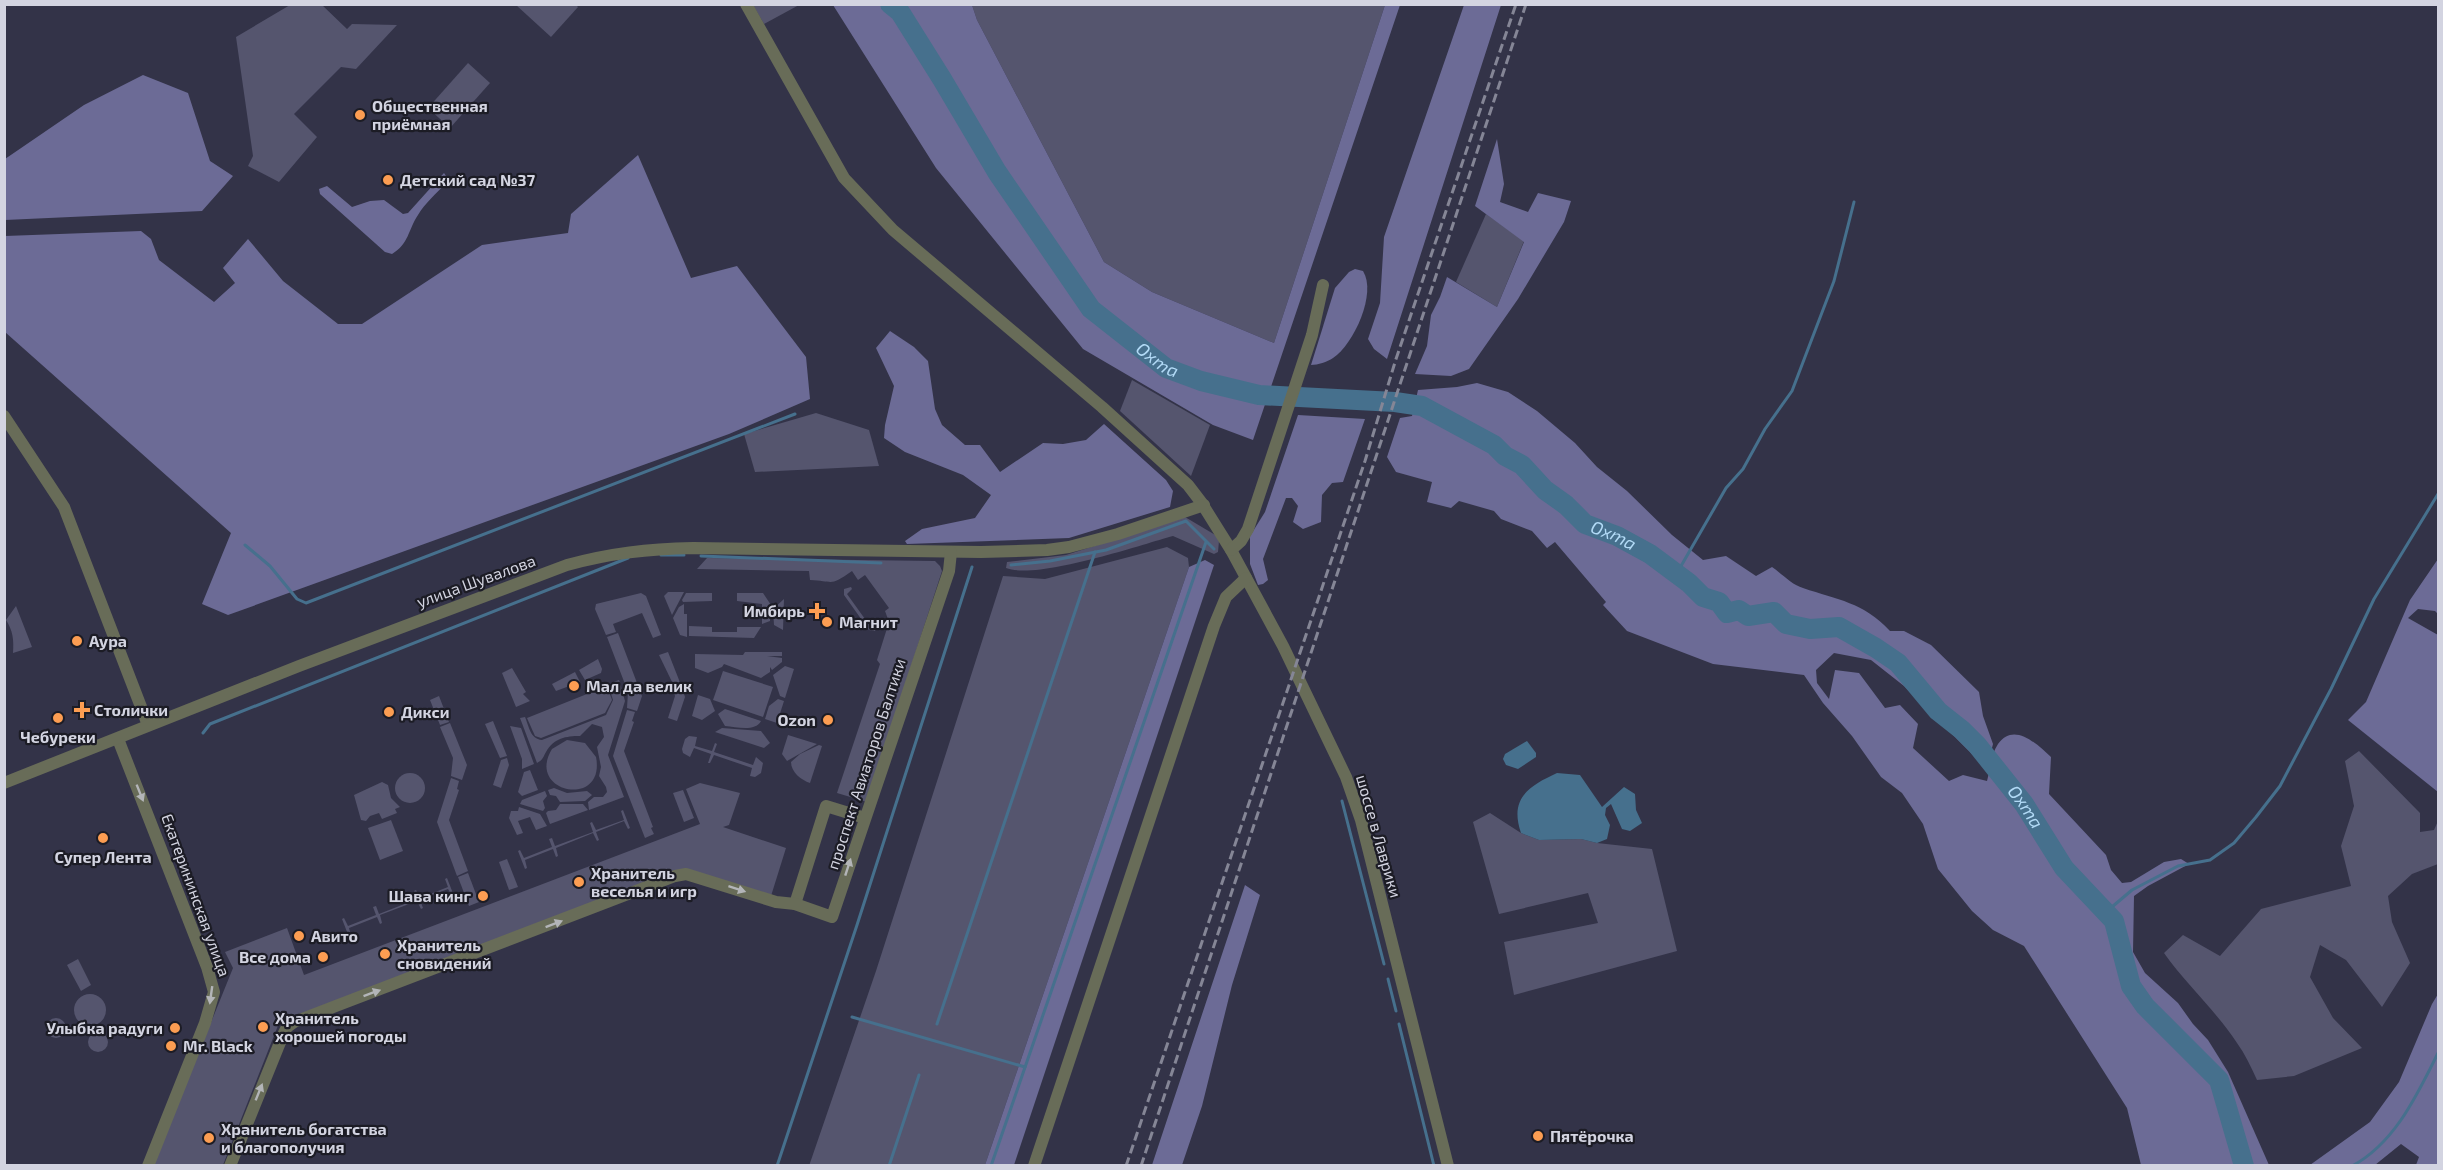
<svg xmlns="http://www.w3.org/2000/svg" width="2443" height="1170" font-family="'Exo 2',sans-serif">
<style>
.green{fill:#55556e}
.forest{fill:#6c6b96}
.water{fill:#46708d}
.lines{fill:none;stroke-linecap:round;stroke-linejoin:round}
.stream{stroke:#46708d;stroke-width:3}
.river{stroke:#46708d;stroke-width:20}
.minor{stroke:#686c58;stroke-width:12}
.rail{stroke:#858696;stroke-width:3;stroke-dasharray:9 4.5;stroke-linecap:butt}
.oneway{fill:#b3b5b8}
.poi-dot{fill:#fc9d52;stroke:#1c1c25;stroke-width:2}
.labels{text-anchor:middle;stroke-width:4.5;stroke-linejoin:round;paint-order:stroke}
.poi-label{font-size:16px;font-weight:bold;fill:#d3d4e1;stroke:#1c1c25;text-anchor:start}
.street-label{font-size:16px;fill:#d3d4e1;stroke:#1c1c25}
.water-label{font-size:18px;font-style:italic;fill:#b2daf6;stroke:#1c1c25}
</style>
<rect width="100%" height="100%" fill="#333348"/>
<!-- green -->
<g class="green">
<path d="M290,5H322L347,29L352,24L397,25L356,69L341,67L294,114L317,137L279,182L248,166L253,156L236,37Z"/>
<path d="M576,5L578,7L551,37L516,5Z"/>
<path d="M753,5H799L764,24Z"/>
<path d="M972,5H1385L1274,343L1152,292L1104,262L977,20Z"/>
<path d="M468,63L490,83L450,128L428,108Z"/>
<path d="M1486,214L1524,241L1497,307L1456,282Z"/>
<path d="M1132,380L1210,425L1191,476L1120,411Z"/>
<path d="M816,413L869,430L879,466L755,472L744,434Z"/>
<path d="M1185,517L1217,536L1219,541L1218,552L1214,554L1173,536C1137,546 1037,580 1006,568L1007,562L1066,555Z"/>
<path d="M1167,547L1188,558L1189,567L985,1165L809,1166L876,971L1003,576L1045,579Z"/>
<path d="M707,558L935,561L940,566L942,571L867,802L837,793L880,664L877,660L889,622L885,611L889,608L865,575L858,580L852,571C829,587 835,581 810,580L809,571L697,569Z"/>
<path d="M851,587L852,589L847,594L870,626L876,622L877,624L875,631L869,630L844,595V589Z"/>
<path d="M668,592H684L672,615L664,596Z"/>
<path d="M641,593L646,596L661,635L653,638L642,613L613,624L616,632L606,635L595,609L596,604Z"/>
<path d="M686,593H712V601L683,602L682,600Z"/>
<path d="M737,593H763L771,605L770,621L762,624V604L737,601Z"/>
<path d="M784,599L783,630L774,625L773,609Z"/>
<path d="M684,604V614H687V637L680,635L673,618L679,607Z"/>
<path d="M16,606L32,647L13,653C14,640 13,631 6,620Z"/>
<path d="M689,626L712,627V632H737V627H761L754,638L689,636Z"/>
<path d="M618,633L642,696L637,711L627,708L628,692L607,637Z"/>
<path d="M668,652L681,685L675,688L659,655Z"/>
<path d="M745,652H782V656H767L782,658V662L772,670L770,667V672L761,678L724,664L722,667L708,673L695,668V654L743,655Z"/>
<path d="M598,659L602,669L601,673L585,680L579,670Z"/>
<path d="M785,666L794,669L785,698L780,696L773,675Z"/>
<path d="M512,668L526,692L523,694L530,701L516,707L502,673Z"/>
<path d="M723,671L773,687L763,717L713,700Z"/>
<path d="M575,672L580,682L556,691L552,684Z"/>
<path d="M619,680L625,701L608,755L624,797L589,810L588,802L594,797H603L607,792L606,787L599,776L601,767L597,747L604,737L602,727L592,724L580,736C566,736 554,738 546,752C543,757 543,760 537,763L520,718L525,717C529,726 530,739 542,740L606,715L613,700L608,684Z"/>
<path d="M607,686L612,700L605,713L541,738L535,736L527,718Z"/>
<path d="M682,687L685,697L677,721L668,718L675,696L673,690Z"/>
<path d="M698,695L710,699L715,711L702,720L692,716Z"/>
<path d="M439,696L449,722L440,725L430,700Z"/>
<path d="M778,699L784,701L777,723L765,719L769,706Z"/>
<path d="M725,709L761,721C755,732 737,727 725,726L718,714Z"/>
<path d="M627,710L635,712L632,721L634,722L624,751L653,827L651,828L654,834L645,838L613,756Z"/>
<path d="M493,721L507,756L500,758L485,724Z"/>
<path d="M450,723L467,765L462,780L451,776L453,758L440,727Z"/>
<path d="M510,726L521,728L534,764L522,769V759Z"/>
<path d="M722,728L761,731L770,743L764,748L715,732Z"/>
<path d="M788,735L817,744L787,761L782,754Z"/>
<path d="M689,736L697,737L695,746L712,751L715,743L717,744L714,752L753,765L756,757L763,763L761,773L755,777L750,776L752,768L714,755L710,763H708L711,754L694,748L690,757L683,753L682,749L685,739Z"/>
<path d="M567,740L585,743L596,757C606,809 525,793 552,749Z"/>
<path d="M819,745L822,746L810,783C801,780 791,772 791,762L800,754Z"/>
<path d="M2359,751L2420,813V832L2434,830L2438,821V864L2412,874L2388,896L2392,922L2410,963L2382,1007L2346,960L2320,945L2310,977L2333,1018L2362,1048L2294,1076L2257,1080C2251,1067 2245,1054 2237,1043C2216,1011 2186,984 2164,953L2183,935L2220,956L2261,909L2351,886L2341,846L2354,806L2345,761Z"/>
<path d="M507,758L509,765L501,788L493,785L501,760Z"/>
<path d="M530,770L538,790L522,796L518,792L524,772Z"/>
<circle cx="410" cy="788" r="15"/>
<path d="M451,778L459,781L457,789L459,790L449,820L468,871L457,876L437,822Z"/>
<path d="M382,782L388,785L391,798L400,807L395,809L397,813L382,819L379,813L370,816L366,821L361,820L354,795Z"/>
<path d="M700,783L740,793L729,825L723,827L786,848L771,896L682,870L279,1023L223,1165L153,1166L233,968L225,952L287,928L304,975L700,824L686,789Z"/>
<path d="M554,788L567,793L587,791L592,795L585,801L560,802L556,796L550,795L548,790Z"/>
<path d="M683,790L694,818L684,822L673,793Z"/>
<path d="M545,791L547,796L543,801L545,808L543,811L520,804L522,800Z"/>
<path d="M560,804H583L588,810L550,824L546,813L548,811L556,810Z"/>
<path d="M519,807L540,814L547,826L536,830L530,817L518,821L523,833L517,835L509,818L511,811H518Z"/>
<path d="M623,810L630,828L628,829L624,821L596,832L599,840L597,841L593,833L556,848L558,856L556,857L553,849L525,860L527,868L525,869L518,851L520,850L524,858L552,847L549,839L552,838L555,846L593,832L590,823L592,822L596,830L624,820L621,811Z"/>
<path d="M1490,813L1521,833L1539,840L1581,839L1597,843L1652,849L1677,951L1514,995L1504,942L1598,923L1588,893L1499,914L1473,822Z"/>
<path d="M391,820L403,851L380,860L368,828Z"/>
<path d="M507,859L518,887L509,890L499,862Z"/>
<path d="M468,873L479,902L469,906L458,877Z"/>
<path d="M447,878L454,896H452L448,889L420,900L423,908L421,909L417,901L380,915L382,923L380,924L377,917L349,928L351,936L349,937L342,919L344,918L348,926L376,915L373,907L376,906L379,914L417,899L414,891L416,890L420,898L448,887L445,879Z"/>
<path d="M78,959L91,985L81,991L67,965Z"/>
<circle cx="90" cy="1010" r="16"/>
<circle cx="56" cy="1028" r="10"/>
<circle cx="98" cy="1042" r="10"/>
</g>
<!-- forest -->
<g class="forest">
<path d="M833,5H972L977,20L1104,262L1152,292L1274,343L1385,5H1400L1253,440L1213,425L1083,349L936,168Z"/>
<path d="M1464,5H1501L1387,359L1374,349L1368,339L1380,303L1384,237Z"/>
<path d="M143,75L188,93L210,161L233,176L202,211L5,220V159L84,105Z"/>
<path d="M1497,139L1504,184L1500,202L1528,212L1538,193L1571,201L1564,222L1518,299L1469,369L1451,376L1415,374L1427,346L1431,315L1440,297L1447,277L1497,307L1524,242L1475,206Z"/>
<path d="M638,155L691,278L737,266L806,357L810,399L729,434L228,615L202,604L231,533L5,332V236L141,231L151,239L159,260L214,302L235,283L223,268L248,239L283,281L338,324H362L482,245L568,233L571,214Z"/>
<path d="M444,173L448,179L446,183C437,193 425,203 418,215C408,230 409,244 392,254L385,252L320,194L319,189L327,186L352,207L370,201L384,200L403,214L408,213Z"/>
<path d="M1355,269L1363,271C1377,293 1354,344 1333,358C1327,362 1318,365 1311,365L1335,288L1349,272Z"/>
<path d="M890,331L914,347L928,361L935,409L942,425L965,445H980L1000,472L1043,443L1063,444L1086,440L1104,424L1166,480L1173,491L1170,507L1069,538L907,544L905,541L922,529L975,518L991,495L963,475L905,452L884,438L885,425L894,386L876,348Z"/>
<path d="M1477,383L1508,392L1537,411L1575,443L1597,467L1627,491L1672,535L1703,560L1726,556L1756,576L1772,567C1781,573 1792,585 1803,588C1838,600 1863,602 1890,631H1904L1931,645L1979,692L1983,716L1993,744L1988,764L1979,761L1904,686L1871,660L1834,653L1816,670L1817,683L1829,699L1835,670L1859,673L1885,708L1900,705L1918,724L1913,748L1949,781L1963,775L1987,781C1990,770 1991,754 1998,744C2014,721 2038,745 2051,757L2049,794L2106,855L2111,870L2122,883L2131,882L2164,862L2181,859L2189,864L2148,886L2134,896L2133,952L2145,973L2178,1003L2193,1024L2208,1040L2228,1072L2269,1165H2141L2127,1108L2024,946L1993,930L1972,911L1938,869L1923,824L1902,793L1881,777L1852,736L1823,703L1804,675L1713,664L1627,631L1603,605L1606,602L1555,542L1547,548L1532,531L1501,519L1494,511L1459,501L1451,508L1427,502L1432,482L1396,472L1387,457L1400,418L1412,416L1418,390L1457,387Z"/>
<path d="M1298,415L1365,419L1343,482L1332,483L1322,495L1321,522L1303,529L1293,522L1298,506L1292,498H1286L1263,559L1268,580L1263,584L1258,585L1250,564V536L1265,512Z"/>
<path d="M2438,559V614L2435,611L2418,609L2408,618L2438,635V792L2348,720L2366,702L2410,600Z"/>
<path d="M1205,560L1214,565L1014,1165H985L1189,567Z"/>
<path d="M1245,885L1260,895L1232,985L1202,1106L1182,1165H1152Z"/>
<path d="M2438,994V1165H2416L2419,1157L2401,1144L2375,1165H2310L2370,1122L2399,1082L2432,1004Z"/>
</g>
<!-- water -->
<g class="water">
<path d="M1527,741L1536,753V757L1518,769L1506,765L1503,759L1505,754Z"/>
<path d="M1557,773L1580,775L1602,807L1624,787L1635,794L1636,810L1642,823L1630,831L1622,829L1611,804L1606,808L1605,815L1610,825L1607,839L1597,843L1581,839L1539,840L1521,833C1509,798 1529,786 1557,773Z"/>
</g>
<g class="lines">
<!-- stream -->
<g class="stream">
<path d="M245,545L270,566L297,599L306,603L795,414"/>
<path d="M661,555H684"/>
<path d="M701,556L881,563"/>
<path d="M1011,565L1050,561L1106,550L1186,521L1214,549"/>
<path d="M1677,573L1726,488L1743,469L1765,429L1792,391L1834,281L1854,202"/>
<path d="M203,733L210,724L628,558"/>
<path d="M1342,801L1384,964"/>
<path d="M2106,912L2132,890L2178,866L2210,860L2234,843L2256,817L2280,786L2331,689L2374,599L2438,494"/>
<path d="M1388,979L1396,1011"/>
<path d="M852,1017L1025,1067"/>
<path d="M937,1024L1095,552"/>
<path d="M1399,1024L1434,1166"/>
<path d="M777,1166L857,925L972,567"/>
<path d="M889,1166L919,1075"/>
<path d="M991,1166L1206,542"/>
<path d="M2352,1166C2395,1143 2417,1095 2438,1053"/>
</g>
<!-- river -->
<path class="river" id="s1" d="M890,4L900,12L942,79L997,172L1091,309L1166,368L1201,381L1259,395L1395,402L1422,406L1494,445L1505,456L1522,465L1545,490L1566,505L1585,524L1617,536L1650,554L1689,583L1703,597L1719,602L1727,613L1739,610L1748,616L1774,612L1786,624L1810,629L1839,627L1876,648L1898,663L1938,711L1962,730L1977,745L2024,804L2064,868L2114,921L2131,986L2145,1006L2219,1080L2244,1166"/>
<!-- minor -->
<g class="minor">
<path d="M746,4L844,178L893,230L1102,407L1188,485L1201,502L1231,550L1283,646L1346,777L1361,820L1448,1166"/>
<path d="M4,416L64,507L148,725"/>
<path d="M1231,550L1241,541L1248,529L1312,335L1323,285"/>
<path d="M118,739L207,967L214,992L205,1023L148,1166"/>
<path d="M4,783L299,666L567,565C611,553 648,549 693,548L981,552L1047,550L1069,547L1118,534L1204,505"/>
<path d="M795,904L826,806L865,818"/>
<path d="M230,1166L283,1035L287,1027L294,1022L675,876L686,874L776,902L795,904L832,917L949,571L951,552"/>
<path d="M1034,1166L1214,626L1226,597L1246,578"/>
</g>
<!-- rail -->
<g class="rail">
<path d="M1126,1166L1365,461L1396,359L1516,4"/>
<path d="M1141,1166L1526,4"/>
</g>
</g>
<!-- one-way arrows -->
<defs><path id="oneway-solid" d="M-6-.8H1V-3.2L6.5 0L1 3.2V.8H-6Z" transform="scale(1.5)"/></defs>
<g class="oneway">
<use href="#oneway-solid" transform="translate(140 793) rotate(68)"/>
<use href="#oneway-solid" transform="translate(848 867) rotate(-72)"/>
<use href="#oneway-solid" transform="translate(737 889) rotate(18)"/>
<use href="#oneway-solid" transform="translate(554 924) rotate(-21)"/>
<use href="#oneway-solid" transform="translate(372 993) rotate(-20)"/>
<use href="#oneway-solid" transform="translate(211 995) rotate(98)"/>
<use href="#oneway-solid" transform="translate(259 1092) rotate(-68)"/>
</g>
<!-- markers -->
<g class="poi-dot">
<circle cx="360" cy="115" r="6"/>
<circle cx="388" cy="180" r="6"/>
<path d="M814 602h6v6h6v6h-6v6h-6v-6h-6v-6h6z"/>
<circle cx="827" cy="622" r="6"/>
<circle cx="77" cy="641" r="6"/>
<circle cx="574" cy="686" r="6"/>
<path d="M79 701h6v6h6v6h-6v6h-6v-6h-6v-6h6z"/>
<circle cx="389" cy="712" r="6"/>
<circle cx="58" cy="718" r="6"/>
<circle cx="828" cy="720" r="6"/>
<circle cx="103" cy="838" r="6"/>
<circle cx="579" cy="882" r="6"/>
<circle cx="483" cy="896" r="6"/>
<circle cx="299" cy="936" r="6"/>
<circle cx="385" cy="954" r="6"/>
<circle cx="323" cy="957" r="6"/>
<circle cx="263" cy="1027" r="6"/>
<circle cx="175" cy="1028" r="6"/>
<circle cx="171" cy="1046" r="6"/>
<circle cx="1538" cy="1136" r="6"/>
<circle cx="209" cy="1138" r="6"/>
</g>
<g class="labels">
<!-- poi labels -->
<g class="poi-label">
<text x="372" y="112">Общественная<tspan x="372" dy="18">приёмная</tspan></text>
<text x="400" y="186">Детский сад №37</text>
<text x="805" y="617" text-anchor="end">Имбирь</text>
<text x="839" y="628">Магнит</text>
<text x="89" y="647">Аура</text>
<text x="586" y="692">Мал да велик</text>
<text x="94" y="716">Столички</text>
<text x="401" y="718">Дикси</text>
<text x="816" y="726" text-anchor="end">Ozon</text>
<text x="58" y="743" text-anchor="middle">Чебуреки</text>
<text x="103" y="863" text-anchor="middle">Супер Лента</text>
<text x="591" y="879">Хранитель<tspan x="591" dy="18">веселья и игр</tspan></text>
<text x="471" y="902" text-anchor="end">Шава кинг</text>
<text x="311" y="942">Авито</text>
<text x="397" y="951">Хранитель<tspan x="397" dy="18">сновидений</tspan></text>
<text x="311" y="963" text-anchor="end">Все дома</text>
<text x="275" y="1024">Хранитель<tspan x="275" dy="18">хорошей погоды</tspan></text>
<text x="163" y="1034" text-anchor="end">Улыбка радуги</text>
<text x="183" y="1052">Mr. Black</text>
<text x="221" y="1135">Хранитель богатства<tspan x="221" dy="18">и благополучия</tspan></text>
<text x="1550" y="1142">Пятёрочка</text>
</g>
<!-- street labels -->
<g class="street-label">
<text transform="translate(476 581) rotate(-20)" y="6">улица Шувалова</text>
<text transform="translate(866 764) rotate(-72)" y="6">проспект Авиаторов Балтики</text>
<text transform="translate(1379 836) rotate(74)" y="6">шоссе в Лаврики</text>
<text transform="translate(196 895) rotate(70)" y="6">Екатерининская улица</text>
</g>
<!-- water labels -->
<g class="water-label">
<text dy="6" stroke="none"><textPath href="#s1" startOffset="450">Охта</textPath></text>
<text dy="6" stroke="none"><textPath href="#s1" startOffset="956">Охта</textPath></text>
<text dy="6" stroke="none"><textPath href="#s1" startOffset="1478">Охта</textPath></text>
</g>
</g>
<!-- border -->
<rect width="2443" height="1170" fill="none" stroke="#d3d4e1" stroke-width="12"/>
</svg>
